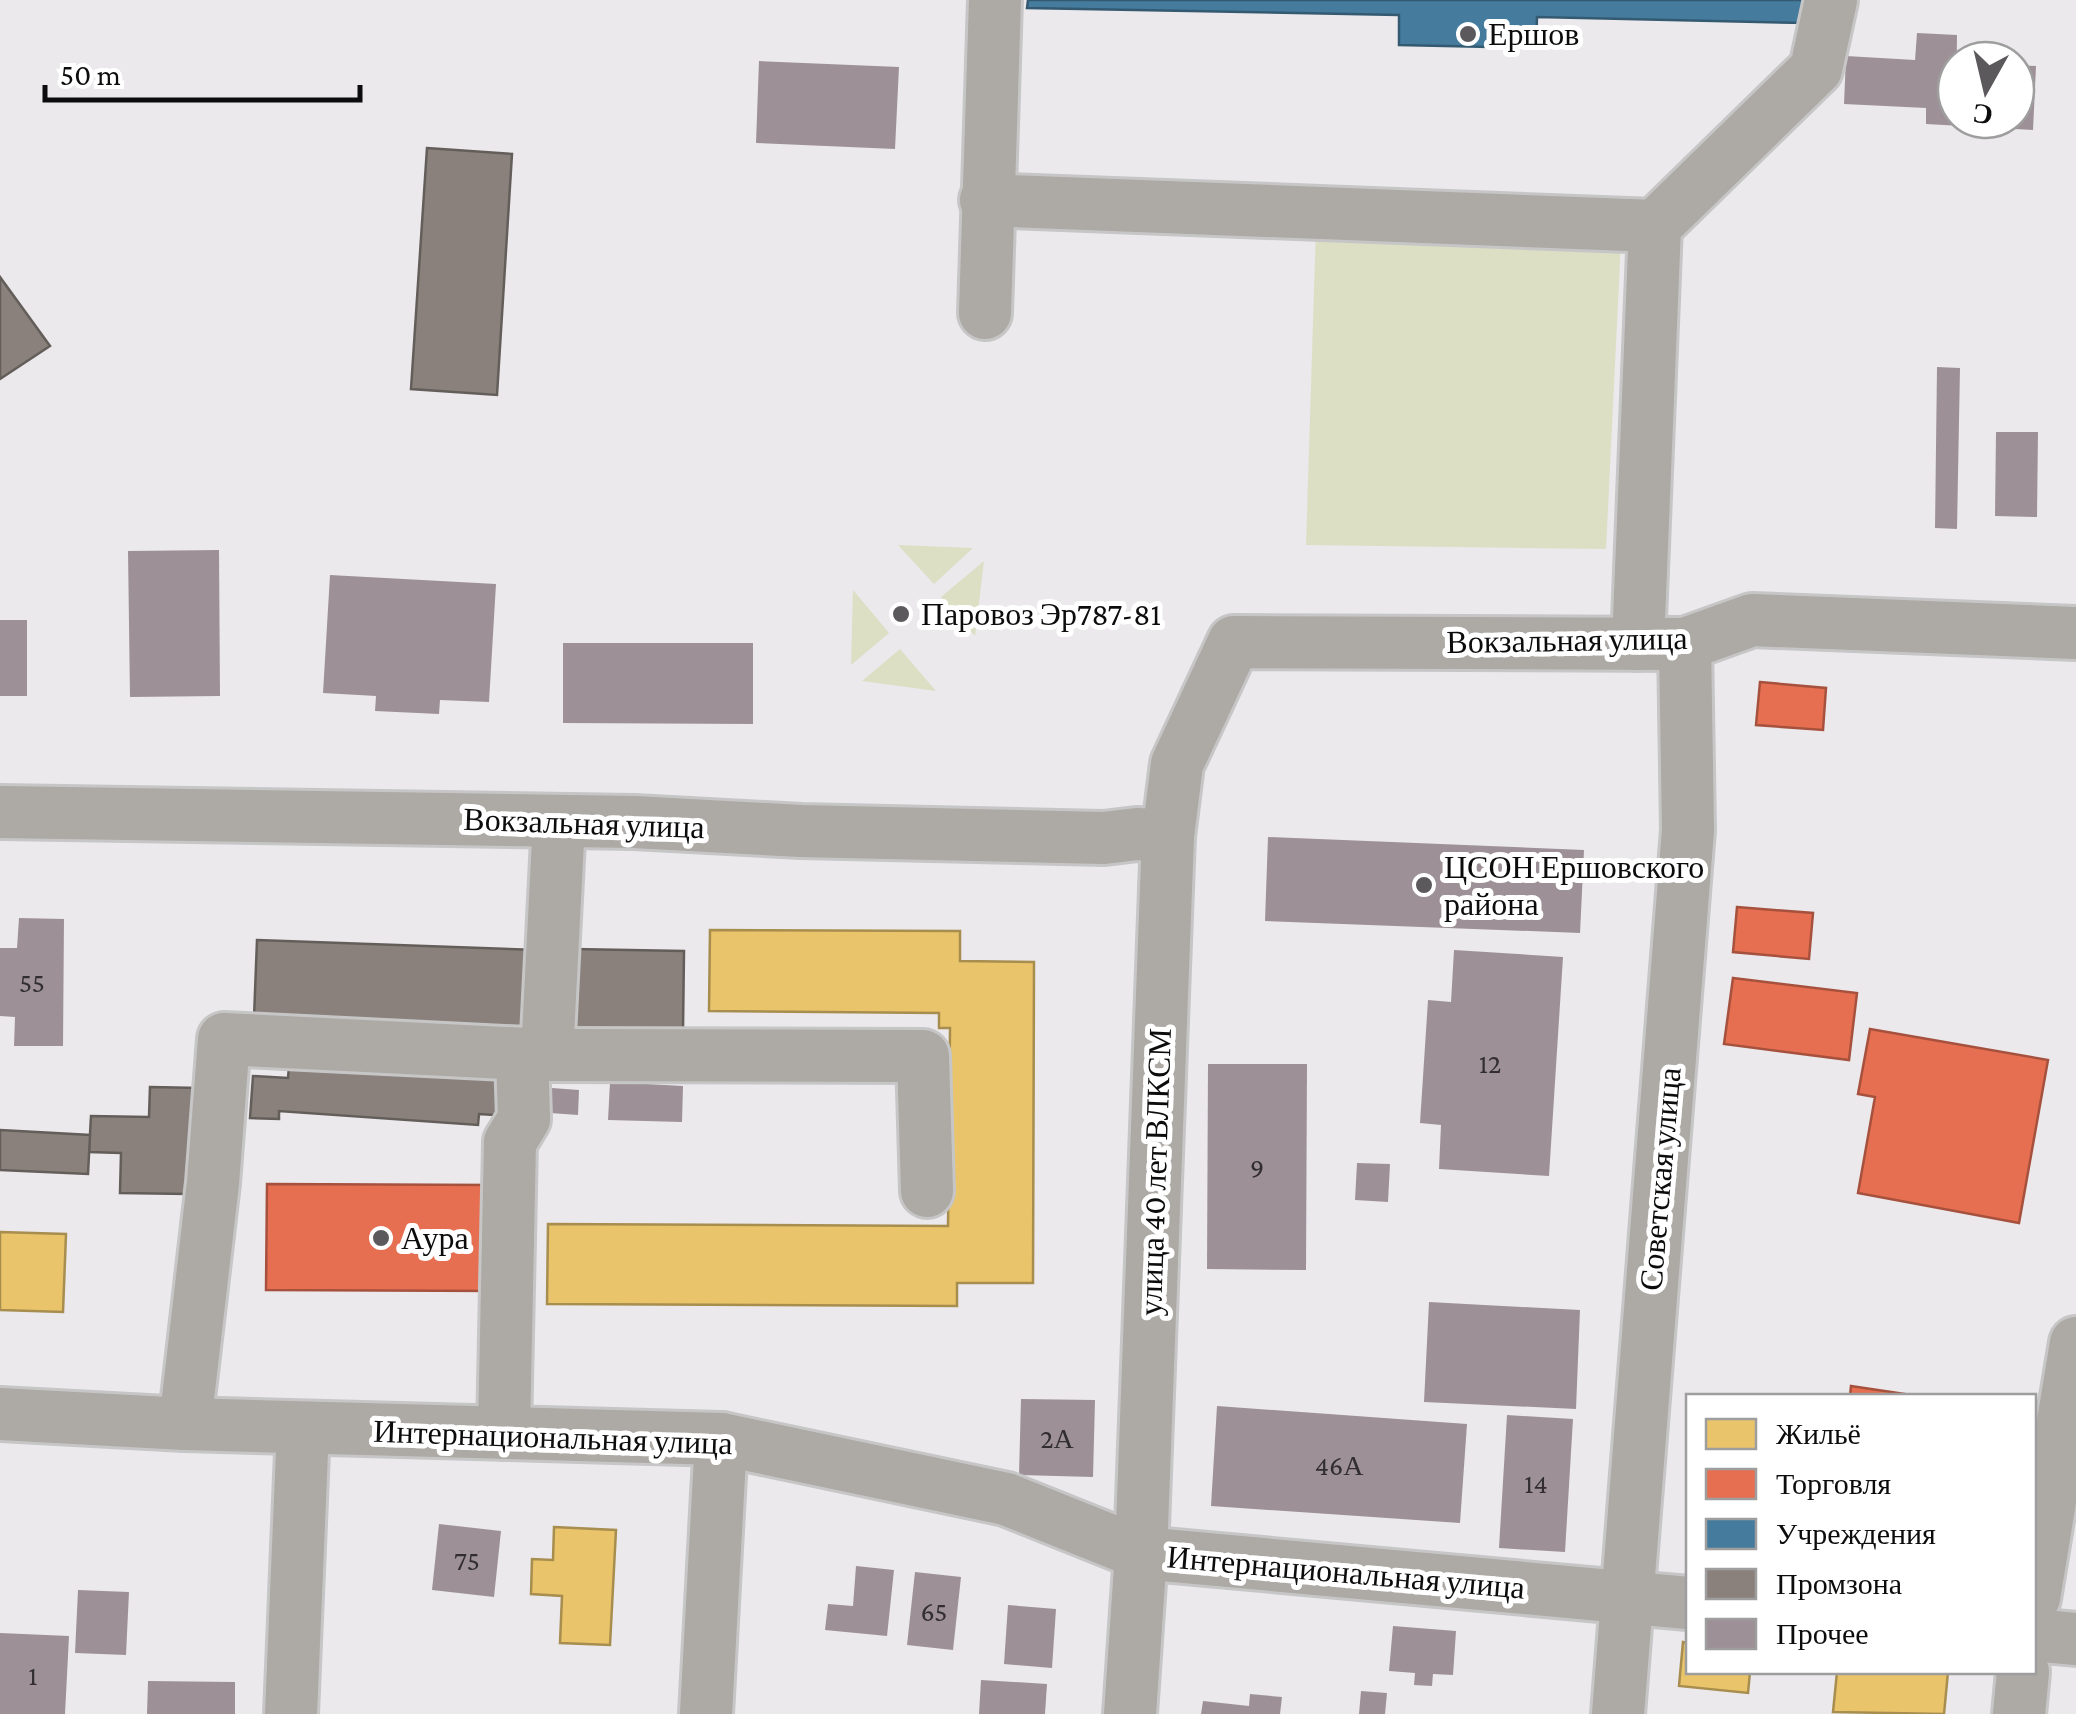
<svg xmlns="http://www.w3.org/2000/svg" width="2076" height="1714" font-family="'Crimson Pro',serif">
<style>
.green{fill:#dcdfc4}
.homes{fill:#e9c46a;stroke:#a78d4e;stroke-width:2.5}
.shops{fill:#e76f51;stroke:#a6513d;stroke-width:2.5}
.public{fill:#457b9d;stroke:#345a72;stroke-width:2.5}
.industry{fill:#8a817c;stroke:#645e5b;stroke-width:2.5}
.building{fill:#9d9197}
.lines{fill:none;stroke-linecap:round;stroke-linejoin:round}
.minor-casing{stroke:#c7c6c7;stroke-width:58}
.minor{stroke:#ada9a4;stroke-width:52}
.poi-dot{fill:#5b595b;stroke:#fff;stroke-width:4}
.labels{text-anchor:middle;stroke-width:10;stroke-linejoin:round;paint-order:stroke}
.number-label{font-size:28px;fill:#312d30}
.poi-label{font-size:32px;fill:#0d0c0d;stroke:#fff;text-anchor:start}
.street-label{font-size:32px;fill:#0d0c0d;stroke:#fff}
</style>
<rect width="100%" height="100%" fill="#ebe9ec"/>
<!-- green -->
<g class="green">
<path d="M1316,226L1621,241L1606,549L1306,545Z"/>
<path d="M898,545L973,548L934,584Z"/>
<path d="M984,561L975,636L941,597Z"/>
<path d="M853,590L889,633L851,665Z"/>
<path d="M900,649L936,691L862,681Z"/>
</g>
<!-- homes -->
<g class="homes">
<path d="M710,930L960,931V961L1034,962L1033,1283H957V1306L547,1304L548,1224L948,1226L950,1028H939V1013L709,1011Z"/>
<path d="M0,1232L66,1234L63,1312L0,1310Z"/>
<path d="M554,1527L616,1530L610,1645L560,1643L562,1596L531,1594L532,1559L553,1560Z"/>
<path d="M1683,1642L1688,1643V1672H1750L1748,1693L1679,1686Z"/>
<path d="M1837,1672H1948L1944,1714L1833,1712Z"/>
</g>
<!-- shops -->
<g class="shops">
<path d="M1760,682L1826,688L1823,730L1756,725Z"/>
<path d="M1737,907L1813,913L1809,959L1733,952Z"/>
<path d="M1733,978L1857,993L1849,1060L1724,1044Z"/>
<path d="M1870,1029L2048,1060L2019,1223L1858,1193L1875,1097L1858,1094Z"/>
<path d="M267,1184L495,1185V1291L266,1290Z"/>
<path d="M1851,1386L1918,1396H1850Z"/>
</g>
<!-- public -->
<path class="public" d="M1028,0H1807L1806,23L1537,17L1536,48L1399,45V15L1027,8Z"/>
<!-- industry -->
<g class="industry">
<path d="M427,148L512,154L497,395L411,389Z"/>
<path d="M0,277L50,346L0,379Z"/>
<path d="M257,940L538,950L536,1027L254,1018Z"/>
<path d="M573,949L684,951L683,1031L571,1029Z"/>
<path d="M289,1066L482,1079L483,1070L515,1072L511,1116L479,1114L478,1125L279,1111V1119L250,1118L253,1076L288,1078Z"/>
<path d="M150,1087L200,1088V1150H188V1194L120,1193L121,1153L89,1152L91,1116L149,1117Z"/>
<path d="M0,1130L90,1135L88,1174L0,1170Z"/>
</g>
<!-- building -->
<g class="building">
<path d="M1917,33L1957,35L1956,120H2016V65L2036,66L2033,130L1926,124V108L1844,104L1846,56L1915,60Z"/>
<path d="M759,61L899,67L895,149L756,143Z"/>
<path d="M1937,367L1960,368L1957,529L1935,528Z"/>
<path d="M1996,432H2038L2037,517L1995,516Z"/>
<path d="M219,550L220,696L130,697L128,551Z"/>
<path d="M330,575L496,584L489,702L440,700L439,714L375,711L376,696L323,693Z"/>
<rect x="0" y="620" width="27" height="76"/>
<path d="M563,643H753V724L563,723Z"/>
<path d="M1268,837L1584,850L1580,933L1265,921Z"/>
<path d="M19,918L64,919L63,1046H14L15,1017L0,1016V948H17Z"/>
<path d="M1454,950L1563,957L1549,1176L1439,1169L1441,1125L1420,1123L1428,1000L1451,1002Z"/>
<path d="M1208,1064H1307L1306,1270L1207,1269Z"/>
<path d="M610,1082L683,1086L682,1122L608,1120Z"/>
<path d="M552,1088L579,1090L578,1115L550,1113Z"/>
<path d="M1357,1163L1390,1164L1388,1202L1355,1200Z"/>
<path d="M1429,1302L1580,1310L1576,1409L1424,1402Z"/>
<path d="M1021,1399L1095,1400L1093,1477L1019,1475Z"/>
<path d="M1217,1406L1467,1424L1460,1523L1211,1506Z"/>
<path d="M1507,1415L1573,1419L1565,1552L1499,1548Z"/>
<path d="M439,1524L501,1531L494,1597L432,1590Z"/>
<path d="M856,1566L894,1570L887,1636L825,1630L828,1604L853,1606Z"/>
<path d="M915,1572L961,1577L953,1650L907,1645Z"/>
<path d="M78,1590L129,1592L126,1655L75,1653Z"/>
<path d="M1008,1605L1056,1609L1052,1668L1004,1664Z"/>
<path d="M1393,1626L1456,1631L1453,1675L1433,1674L1432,1686L1414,1685L1415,1673L1389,1671Z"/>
<path d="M0,1633L69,1636L65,1714H0Z"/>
<path d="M981,1680L1047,1684L1045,1714H979Z"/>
<path d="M148,1681L235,1682V1714H147Z"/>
<path d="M1361,1691L1387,1693L1385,1714H1359Z"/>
<path d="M1250,1694L1282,1697L1280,1714H1201L1203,1701L1249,1706Z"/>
</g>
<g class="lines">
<!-- minor casing -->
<g class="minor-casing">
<g id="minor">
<path d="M986,200L1655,226L1638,644"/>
<path d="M1655,226L1816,69L1831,0"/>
<path d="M985,313L995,0"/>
<path d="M0,812L634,822L801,831L1104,838L1137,834L1168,836"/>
<path d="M547,1055L923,1056L927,1191"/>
<path d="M0,1414L185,1424L721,1439L1006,1499L1141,1553L1688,1603"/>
<path d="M185,1424L213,1183L224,1039L547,1055L559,821"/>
<path d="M504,1433L510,1142L524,1119L522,1054"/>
<path d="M2034,1598L2076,1343"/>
<path d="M2034,1635L2076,1639"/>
<path d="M291,1714L303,1428"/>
<path d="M706,1714L721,1439"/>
<path d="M1130,1714L1141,1553L1168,836L1177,764L1234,642L1685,644L1752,620L2076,633"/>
<path d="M1618,1714L1688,830L1685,644"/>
<path d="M2019,1714L2023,1672"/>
</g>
</g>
<!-- minor -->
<use href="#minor" class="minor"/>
</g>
<!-- markers -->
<g class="poi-dot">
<circle cx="1468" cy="34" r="10"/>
<circle cx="901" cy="614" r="10"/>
<circle cx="1424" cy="885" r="10"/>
<circle cx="381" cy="1238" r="10"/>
</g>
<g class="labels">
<!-- number labels -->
<g class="number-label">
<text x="32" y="992">55</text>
<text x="1490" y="1073">12</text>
<text x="1257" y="1177">9</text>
<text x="1057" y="1448">2А</text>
<text x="1339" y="1475">46А</text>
<text x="1536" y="1493">14</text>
<text x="467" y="1570">75</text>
<text x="934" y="1621">65</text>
<text x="33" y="1685">1</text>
</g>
<!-- poi labels -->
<g class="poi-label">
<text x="1488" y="45">Ершов</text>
<text x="921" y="625">Паровоз Эр787-81</text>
<text x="1444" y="878">ЦСОН Ершовского<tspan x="1444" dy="37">района</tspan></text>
<text x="401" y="1249">Аура</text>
</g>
<!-- street labels -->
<g class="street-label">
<text transform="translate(1567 640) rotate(-1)" y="11">Вокзальная улица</text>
<text transform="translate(584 823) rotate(2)" y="11">Вокзальная улица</text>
<text transform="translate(1155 1172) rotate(-88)" y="11">улица 40 лет ВЛКСМ</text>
<text transform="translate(1660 1179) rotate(-85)" y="11">Советская улица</text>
<text transform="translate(553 1437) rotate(2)" y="11">Интернациональная улица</text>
<text transform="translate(1346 1572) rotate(5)" y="11">Интернациональная улица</text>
</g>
</g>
<!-- legend -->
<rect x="1686" y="1394" width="350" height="280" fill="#ffffff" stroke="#9e9e9e" stroke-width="2.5"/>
<rect x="1706" y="1419" width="50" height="30" fill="#e9c46a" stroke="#9e9e9e" stroke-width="2.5"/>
<text x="1776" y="1444" font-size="30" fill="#0d0c0d">Жильё</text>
<rect x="1706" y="1469" width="50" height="30" fill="#e76f51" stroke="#9e9e9e" stroke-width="2.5"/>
<text x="1776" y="1494" font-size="30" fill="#0d0c0d">Торговля</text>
<rect x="1706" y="1519" width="50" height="30" fill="#457b9d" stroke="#9e9e9e" stroke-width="2.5"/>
<text x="1776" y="1544" font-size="30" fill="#0d0c0d">Учреждения</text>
<rect x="1706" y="1569" width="50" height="30" fill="#8a817c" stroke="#9e9e9e" stroke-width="2.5"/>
<text x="1776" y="1594" font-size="30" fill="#0d0c0d">Промзона</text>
<rect x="1706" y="1619" width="50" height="30" fill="#9d9197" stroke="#9e9e9e" stroke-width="2.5"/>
<text x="1776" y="1644" font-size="30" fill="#0d0c0d">Прочее</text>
<!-- north arrow -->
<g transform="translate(1986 90) rotate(188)"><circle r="48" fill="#ffffff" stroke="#9e9e9e" stroke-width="2.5"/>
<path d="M0-8L18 38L0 25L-18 38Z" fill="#5b595b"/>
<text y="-15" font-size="28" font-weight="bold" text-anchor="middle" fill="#0d0c0d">С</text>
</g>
<!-- scale -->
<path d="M45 85v15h315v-15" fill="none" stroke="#0d0c0d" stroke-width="5"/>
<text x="60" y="85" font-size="30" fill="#0d0c0d" stroke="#ffffff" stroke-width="8" paint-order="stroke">50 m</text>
</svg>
